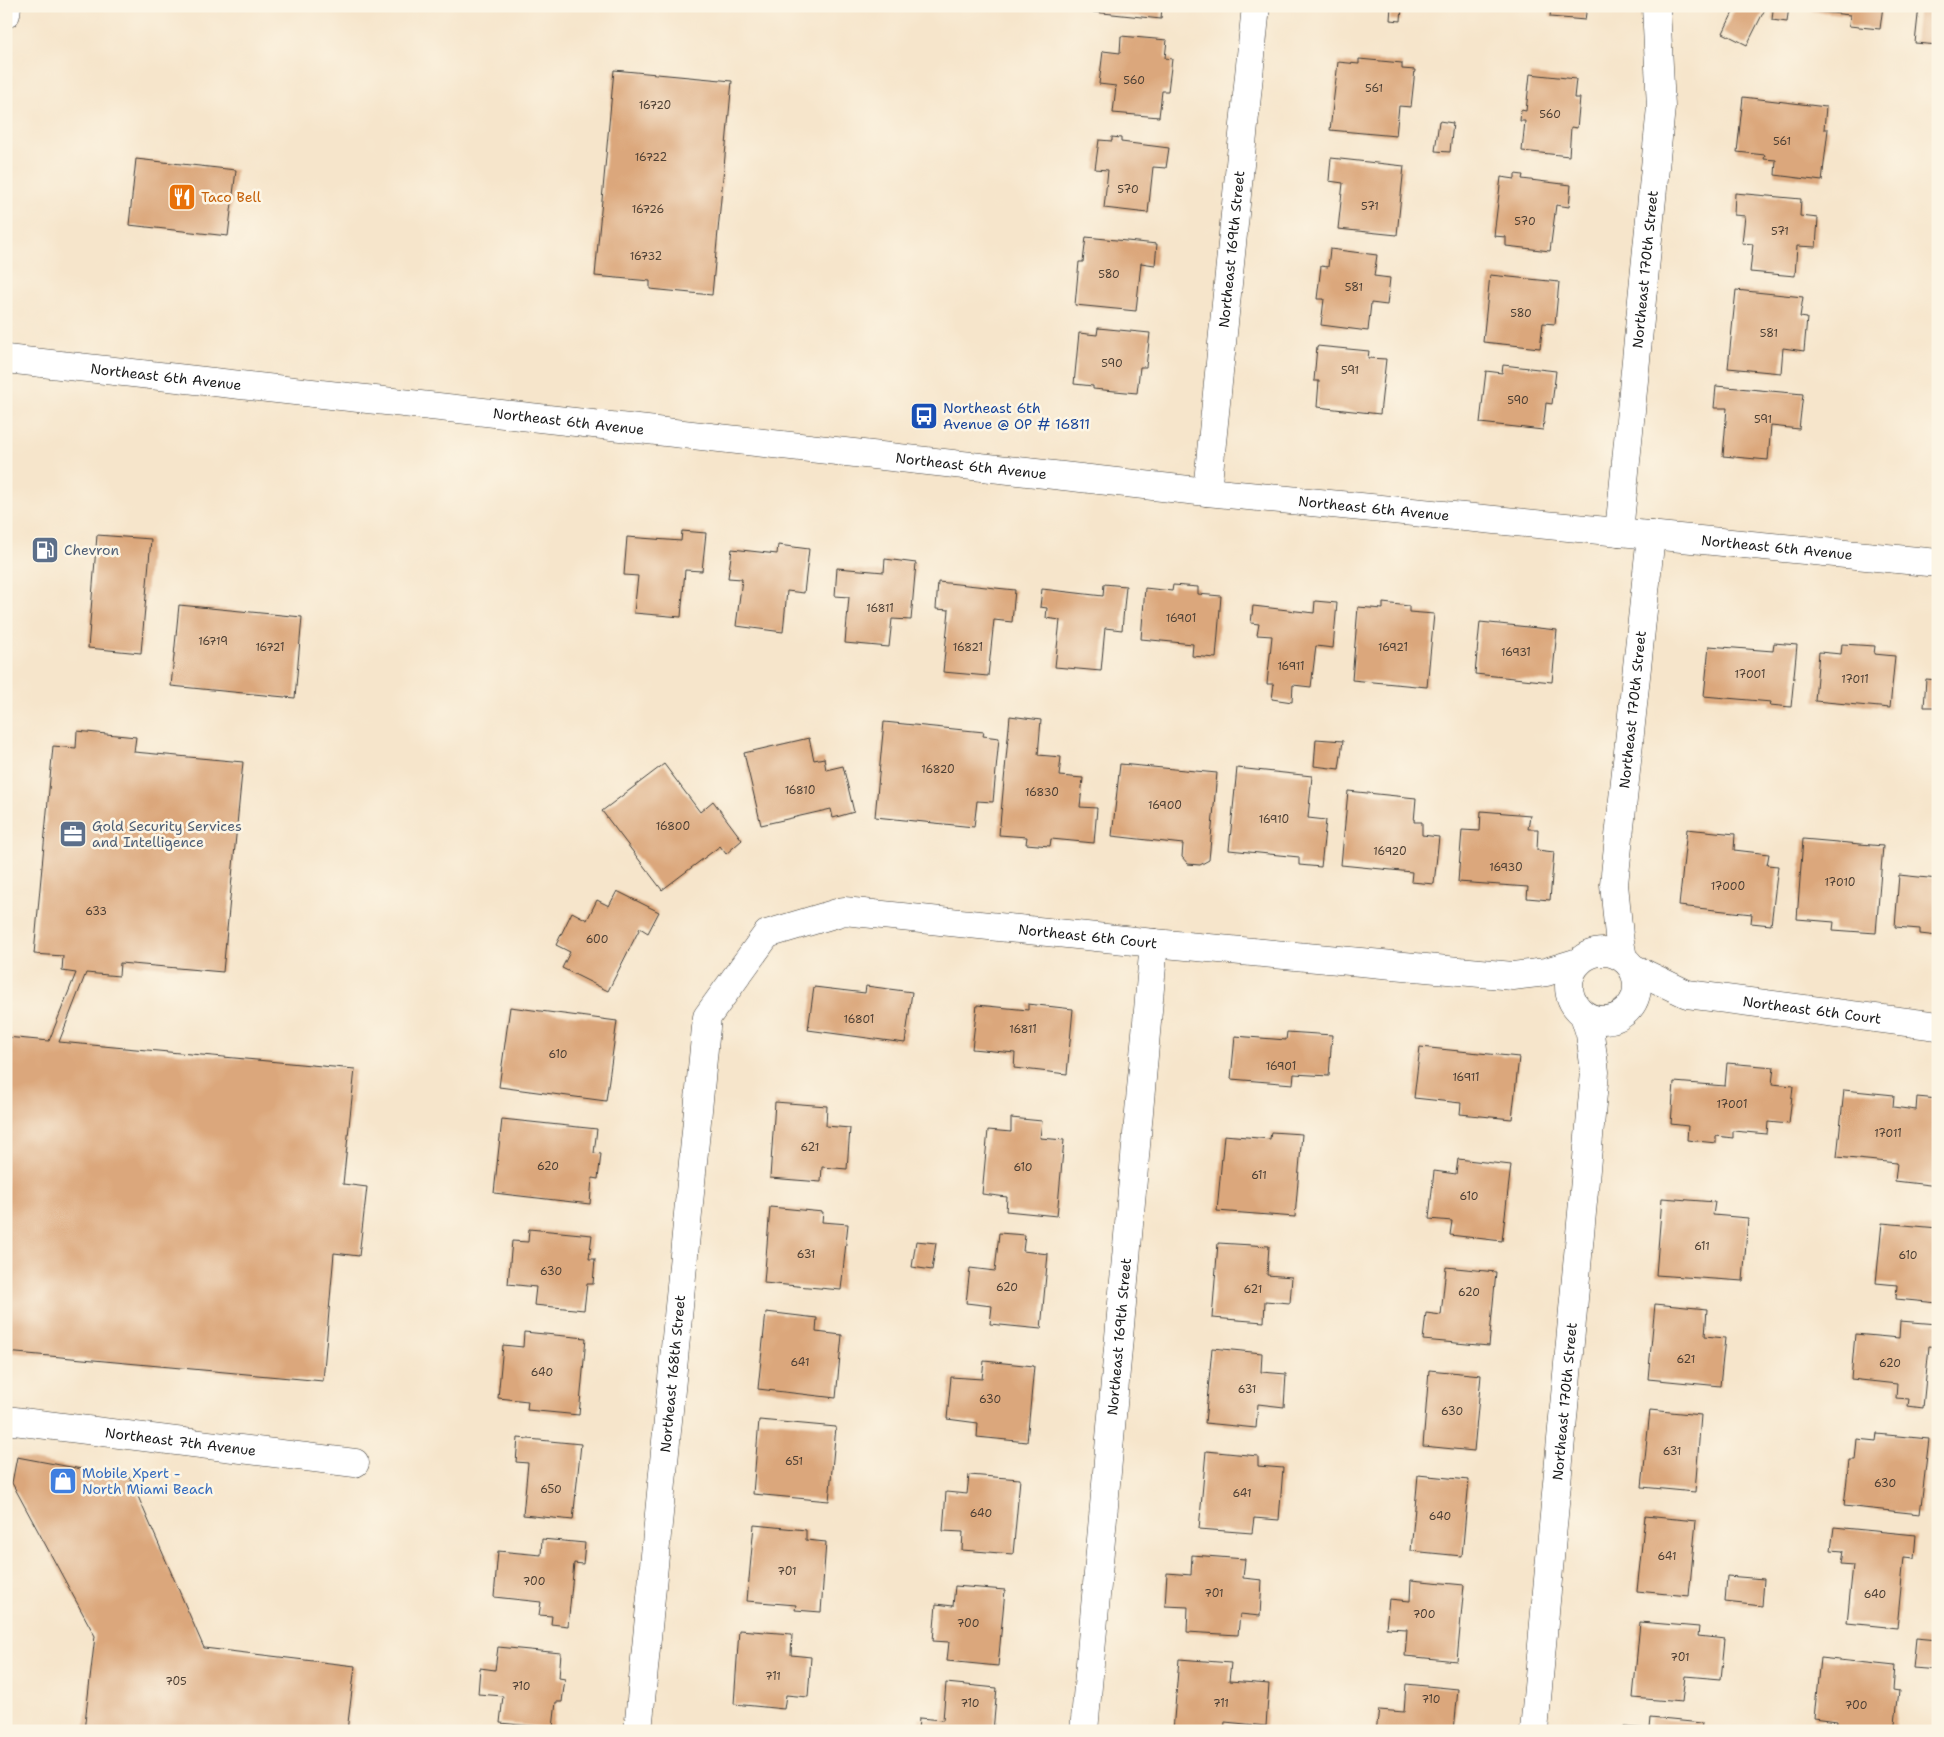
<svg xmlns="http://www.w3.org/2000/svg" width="1944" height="1737" font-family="'Shantell Sans',sans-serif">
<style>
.building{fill:#dba77b}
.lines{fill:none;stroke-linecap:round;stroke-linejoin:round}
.minor-casing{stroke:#3d3a36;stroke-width:29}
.major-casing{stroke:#3d3a36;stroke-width:29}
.minor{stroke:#fff;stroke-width:28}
.major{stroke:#fff;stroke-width:28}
.labels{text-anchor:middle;stroke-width:5;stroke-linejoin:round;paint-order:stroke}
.number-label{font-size:11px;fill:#4c3f34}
.food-label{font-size:14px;fill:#c56008;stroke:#fcf5e5;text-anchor:start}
.street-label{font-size:14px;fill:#1c1c1c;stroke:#fcf5e5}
.transit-label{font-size:14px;fill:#164399;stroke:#fcf5e5;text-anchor:start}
.service-label{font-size:14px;fill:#4e5e75;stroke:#fcf5e5;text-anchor:start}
.shop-label{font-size:14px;fill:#366cbe;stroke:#fcf5e5;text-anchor:start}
</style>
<rect width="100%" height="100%" fill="#fcf5e5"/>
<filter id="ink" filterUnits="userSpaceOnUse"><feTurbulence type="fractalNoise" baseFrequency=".02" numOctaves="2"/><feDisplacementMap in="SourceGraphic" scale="10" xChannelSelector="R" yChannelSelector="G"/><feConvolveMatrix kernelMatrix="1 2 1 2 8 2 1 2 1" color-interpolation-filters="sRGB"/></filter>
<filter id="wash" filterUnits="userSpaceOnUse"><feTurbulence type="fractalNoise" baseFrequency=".0096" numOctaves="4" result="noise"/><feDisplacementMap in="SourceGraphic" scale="20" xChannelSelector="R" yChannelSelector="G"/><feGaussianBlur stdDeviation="1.12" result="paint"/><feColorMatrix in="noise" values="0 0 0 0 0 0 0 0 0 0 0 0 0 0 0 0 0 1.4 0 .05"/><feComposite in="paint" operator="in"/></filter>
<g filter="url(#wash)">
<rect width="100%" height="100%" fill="#f6e5cb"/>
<g id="blocks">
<!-- building -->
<g class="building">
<path d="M1094,6H1162L1161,19L1093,12Z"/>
<path d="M1391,6H1402L1401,21L1390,20Z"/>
<path d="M1551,6H1587L1585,20L1550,17Z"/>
<path d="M1736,6H1789L1787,22L1772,20L1773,10L1765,9L1747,45L1723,33Z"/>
<path d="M1812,6H1883L1880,29L1849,26L1850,15L1812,11Z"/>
<path d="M1919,6H1938V45L1915,43Z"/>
<path d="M1121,36L1167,40L1165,58L1172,59L1168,91H1162L1159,117L1113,113L1116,86L1099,84L1103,51L1120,53Z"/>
<path d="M1359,59L1402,63V69L1415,70L1411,107L1399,106L1396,136L1330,130L1338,62L1359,64Z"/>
<path d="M614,70L732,81L712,295L650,289V281L595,276Z"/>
<path d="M1530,74L1576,79L1574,98H1580L1577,128L1571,127L1569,156L1522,151L1525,121H1520L1521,110L1526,111Z"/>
<path d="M1743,97L1826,107L1824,129H1828L1822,181L1775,175L1776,160L1764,159L1765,155L1737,152Z"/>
<path d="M1439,121L1453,123L1450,152L1435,151Z"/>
<path d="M1112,137L1121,138V142L1169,148L1166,168L1153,167L1148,213L1104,208L1108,170L1095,169L1099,140L1112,141Z"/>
<path d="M1331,158L1404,166L1397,235L1338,229L1343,183L1329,181Z"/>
<path d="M136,159L236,170L228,236L129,225Z"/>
<path d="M1515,174L1523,175L1522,179L1571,185L1569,207L1556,205L1550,251L1506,246V237L1494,236L1501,177L1515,179Z"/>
<path d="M1735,193L1801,199L1800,216L1818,218L1816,247L1797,246L1795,276L1750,272L1753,244L1742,243L1745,216L1734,215Z"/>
<path d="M1086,237L1157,244L1155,265L1141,263L1136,311L1075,305L1079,262H1083Z"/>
<path d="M1330,249L1377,255L1374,276L1390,278L1387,305L1371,303L1368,331L1321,325L1324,299H1317L1321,266L1328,267Z"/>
<path d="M1490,275L1559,282L1555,324L1543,323L1540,348L1483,342Z"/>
<path d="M1736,290L1803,297L1800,317L1807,318L1804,351L1783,348L1781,373L1728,368Z"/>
<path d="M1098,328L1150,333L1146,367H1140L1137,393L1093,389V386L1074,384L1079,333L1097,335Z"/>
<path d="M1317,346L1369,351L1368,358L1386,359L1380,414L1317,407L1319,381H1314Z"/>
<path d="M1503,365L1556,371L1552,404L1546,403L1543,430L1480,423L1486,371L1502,373Z"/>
<path d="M1716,386L1803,394L1799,429L1771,426L1768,460L1723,456L1727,408H1714Z"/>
<path d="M682,531L706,533L702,571L685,570L681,617L634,613L638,576L624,575L627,537L681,541Z"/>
<path d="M97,535L151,539L141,653L88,648Z"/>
<path d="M778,545L809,549L804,593L787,591L783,632L736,626L742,579L728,578L732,549L777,554Z"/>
<path d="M885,559L916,563L911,620L892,619L889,647L845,643L849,597L835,596L837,568L884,572Z"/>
<path d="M938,582L1015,590L1012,622L994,620L988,676L943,672L949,610L936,609Z"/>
<path d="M1104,584L1126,586L1122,630L1105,628L1101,671L1055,667L1060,620L1046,618L1047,608L1040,607L1042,589L1103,596Z"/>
<path d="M1173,585L1198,587V594L1221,596L1216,658L1192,656L1193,644L1141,639L1145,588L1172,591Z"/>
<path d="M1315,601L1337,603L1333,648L1316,646L1311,687L1293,685L1292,702L1272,699L1274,684H1267L1272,636L1257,635L1259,624L1251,623L1253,606L1314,613Z"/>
<path d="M1383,603L1409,606V612L1434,614L1427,687L1352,680L1358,607L1383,609Z"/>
<path d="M179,605L302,617L295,698L171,686Z"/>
<path d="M1480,622L1557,630L1552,682L1475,674Z"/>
<path d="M1774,643L1797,645L1791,707L1770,705L1771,702L1704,696L1709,646L1773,651Z"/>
<path d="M1842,644L1875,646L1874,654L1895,656L1890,708L1815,701L1819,652L1841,654Z"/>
<path d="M1926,679L1938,680V707H1924Z"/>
<path d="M1936,713L1938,714V756L1934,755Z"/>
<path d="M1010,716L1041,720L1038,755L1061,757L1059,776L1083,778L1080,807L1097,808L1094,843L1051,839L1050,846L1026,844L1027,837L999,835Z"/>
<path d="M884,722L984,732L983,736L999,738L993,802L977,801L974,827L875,817Z"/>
<path d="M77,731L136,737L134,752L243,762L223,972L120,963L119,976L86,973L59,1042L355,1069L343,1184L367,1187L359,1256L334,1253L323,1381L6,1352V1037L49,1041L76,973L62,971L63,956L34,954L53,746L76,748Z"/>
<path d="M809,738L814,760L824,758L826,770L843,766L854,812L833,818L831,809L761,825L744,753Z"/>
<path d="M1316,739L1343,741L1339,769L1314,766Z"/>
<path d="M664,764L700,812L713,801L742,840L726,854L720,846L662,890L602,811Z"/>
<path d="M1120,764L1217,773L1209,860L1200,865L1188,864L1182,857L1183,844L1112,836Z"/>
<path d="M1237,768L1312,776L1308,818L1326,820L1321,867L1299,865V857L1229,850Z"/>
<path d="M1348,791L1416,798L1414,822H1422V835L1439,837L1434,884L1411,882L1412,872L1341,865Z"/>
<path d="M1481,811L1530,815L1528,829H1538L1537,850L1554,852L1550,900L1527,898L1528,887L1458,882L1462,830L1480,831Z"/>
<path d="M1687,829L1735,834L1734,850L1769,854L1767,865L1778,866L1771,925L1751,923L1752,914L1679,906Z"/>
<path d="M1803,839L1883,846L1876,933L1833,930L1834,922L1797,919Z"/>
<path d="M1899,875L1938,879V936L1920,934V929L1895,927Z"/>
<path d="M617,891L659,912L648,933L640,928L608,991L562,968L570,952L556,945L572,912L587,920L597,900L609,906Z"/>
<path d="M866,986L912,992L905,1043L808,1030L814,987L865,993Z"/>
<path d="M1028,1004L1073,1009L1067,1074L1014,1068L1015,1053L972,1049L977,1005L1028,1010Z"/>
<path d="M510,1007L617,1021L606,1101L499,1087Z"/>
<path d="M1287,1032L1332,1035L1329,1076L1294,1074L1293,1084L1231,1079L1235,1036L1286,1040Z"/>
<path d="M1420,1047L1519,1057L1512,1119L1460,1114L1461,1103L1414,1098Z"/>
<path d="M1727,1063L1774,1067L1772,1084L1793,1086L1789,1124L1768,1122L1767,1134L1733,1131V1138L1716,1136V1143L1687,1140L1688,1126L1671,1124L1674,1082L1725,1086Z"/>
<path d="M1844,1090L1894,1095L1893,1107L1916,1110L1917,1097L1938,1099V1186L1895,1181L1897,1163L1837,1157Z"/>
<path d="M775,1102L827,1106L826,1126L850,1128L847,1169L822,1167L821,1182L770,1178Z"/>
<path d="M1011,1118L1042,1121L1040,1138L1064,1140L1057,1216L1006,1211L1007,1197L982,1194L988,1130L1011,1132Z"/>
<path d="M502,1119L597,1129L594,1153L601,1154L598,1179L592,1178L590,1204L494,1193Z"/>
<path d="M1271,1132L1302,1134L1295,1217L1217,1211L1224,1135L1270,1139Z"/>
<path d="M1458,1159L1511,1165L1502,1241L1450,1235L1452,1221L1429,1219L1434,1171L1456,1174Z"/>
<path d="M1662,1198L1715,1202L1713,1215L1748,1218L1743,1281L1656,1275Z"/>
<path d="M770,1207L823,1212L822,1222L848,1224L841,1290L764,1283Z"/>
<path d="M1882,1223L1938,1228V1303L1896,1299L1897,1285L1876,1283Z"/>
<path d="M529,1229L592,1235L589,1259H595L593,1284H587L584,1310L534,1305L536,1287L508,1284L512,1241L528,1242Z"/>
<path d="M999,1233L1025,1235L1023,1251L1048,1254L1041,1329L990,1324L992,1306L966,1303L970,1268L995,1271Z"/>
<path d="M916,1241L936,1243L932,1270L912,1267Z"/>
<path d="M1218,1243L1269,1246L1267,1275L1292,1277L1290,1303L1265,1301L1264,1322L1212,1318Z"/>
<path d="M1446,1267L1496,1272L1489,1346L1423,1340L1426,1313L1441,1315Z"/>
<path d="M1655,1304L1707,1309L1705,1336L1725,1338L1720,1386L1648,1379Z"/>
<path d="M766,1312L817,1318L816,1332L842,1335L836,1398L758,1389Z"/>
<path d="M1900,1321L1938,1324V1347L1929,1346L1923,1408L1908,1406L1909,1399L1896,1398L1897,1384L1851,1379L1855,1334L1899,1338Z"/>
<path d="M524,1332L586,1338L579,1415L527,1410L528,1401L498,1398L503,1345L523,1347Z"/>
<path d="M1212,1348L1262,1353L1261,1372L1286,1374L1284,1407L1258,1404L1256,1428L1205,1423Z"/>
<path d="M984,1361L1034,1366L1027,1442L977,1437L978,1423L947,1419L951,1377L982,1379Z"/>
<path d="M1429,1370L1481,1375L1474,1451L1423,1446Z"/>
<path d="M1650,1410L1701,1415L1695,1492L1642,1487Z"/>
<path d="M759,1420L836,1427L829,1501L753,1494Z"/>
<path d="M1877,1434L1929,1439L1920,1514L1844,1506L1849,1460H1855L1857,1439L1876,1441Z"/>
<path d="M518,1438L581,1444L573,1520L523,1515L528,1463L516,1462Z"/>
<path d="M1206,1451L1258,1456V1466L1283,1468L1279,1520L1254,1518L1252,1533L1199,1529Z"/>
<path d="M17,1457L130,1478L204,1648L355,1666L347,1731H84L95,1636L12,1483Z"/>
<path d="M969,1475L1020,1479L1013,1554L962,1550L963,1532L943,1531L946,1492L967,1494Z"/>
<path d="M1418,1475L1469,1480L1462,1556L1411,1551Z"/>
<path d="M1645,1516L1696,1521L1689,1596L1637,1591Z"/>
<path d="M754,1525L806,1530V1540L826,1542L821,1612L795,1610L796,1605L747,1601Z"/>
<path d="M1834,1527L1916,1535L1914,1558L1904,1557L1897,1628L1847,1623L1853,1565L1841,1564L1843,1551L1831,1550Z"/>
<path d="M542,1539L585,1543L583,1564L574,1563L568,1626L551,1624L552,1616L539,1615L541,1602L494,1597L498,1551L541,1555Z"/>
<path d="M1192,1555L1245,1559L1243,1578L1262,1580L1260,1616L1240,1614L1238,1635L1187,1632L1188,1607L1165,1606L1167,1573L1191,1575Z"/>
<path d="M1727,1576L1764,1579L1762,1606L1725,1602Z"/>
<path d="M1411,1580L1464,1585L1457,1661L1405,1656L1407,1629L1386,1628L1389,1599L1410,1601Z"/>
<path d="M955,1586L1005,1590L998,1666L947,1661L949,1642L933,1641L936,1604L953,1606Z"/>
<path d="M1640,1622L1699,1627L1698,1636L1725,1639L1721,1679L1685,1676L1682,1702L1633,1698Z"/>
<path d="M739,1630L792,1634L791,1655L811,1657L808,1697L786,1695L784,1709L734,1704Z"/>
<path d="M1916,1638L1938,1640V1670L1913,1668Z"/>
<path d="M498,1647L561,1653L559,1678L565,1679L562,1702H556L553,1728L500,1723L503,1696L478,1694L480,1668L495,1670Z"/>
<path d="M1820,1658L1895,1666L1893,1690L1899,1691L1894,1731H1836L1837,1721L1814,1718Z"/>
<path d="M1179,1659L1231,1663L1229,1681L1269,1684L1266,1726L1225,1722L1224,1731H1173Z"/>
<path d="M946,1683L997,1688L993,1731H918L919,1718L943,1720Z"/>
<path d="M1406,1684L1458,1689L1454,1731H1376L1379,1710L1404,1712Z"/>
<path d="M1650,1718L1702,1723L1701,1731H1623L1624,1727L1649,1729Z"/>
</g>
</g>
</g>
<g filter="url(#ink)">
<use href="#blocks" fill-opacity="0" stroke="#3d3a36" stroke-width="1"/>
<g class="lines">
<!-- minor casing -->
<g class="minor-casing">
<g id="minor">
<path id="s1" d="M1207,492L1256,6"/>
<path id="s2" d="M1619,532L1661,107L1656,6"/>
<circle cx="1603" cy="986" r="34"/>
<path id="s3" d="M1623,958L1619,936L1614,884L1651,535"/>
<path id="s4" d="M1633,968L1687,994L1938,1026"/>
<path id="s5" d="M6,1420L355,1463"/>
<path id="s6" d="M638,1731L707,1017L767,934L844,911L1154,943L1513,976L1546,972L1579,962"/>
<path id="s7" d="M1084,1731L1154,943"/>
<path id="s8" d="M1534,1731L1595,1072L1590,1034L1584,1015"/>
</g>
</g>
<!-- major casing -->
<g class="major-casing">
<g id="major">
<path d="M6,14L7,6"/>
<path id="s9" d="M6,359L1207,492L1938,563"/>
</g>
</g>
<!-- minor -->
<use href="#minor" class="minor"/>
<!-- major -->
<use href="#major" class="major"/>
</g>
</g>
<!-- icons -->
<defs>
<g id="restaurant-square" transform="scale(1.4375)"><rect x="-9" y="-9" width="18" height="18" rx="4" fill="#e8710a" stroke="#fcf5e5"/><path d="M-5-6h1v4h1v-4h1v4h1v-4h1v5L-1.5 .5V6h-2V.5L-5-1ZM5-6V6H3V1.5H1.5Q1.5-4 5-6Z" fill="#fff"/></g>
<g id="bus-square" transform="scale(1.4375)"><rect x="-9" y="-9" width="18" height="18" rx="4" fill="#1a4fb4" stroke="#fcf5e5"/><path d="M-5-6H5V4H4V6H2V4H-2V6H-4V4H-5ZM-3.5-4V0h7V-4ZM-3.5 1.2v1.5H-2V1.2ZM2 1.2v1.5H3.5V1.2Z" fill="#fff"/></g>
<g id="fuel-square" transform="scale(1.4375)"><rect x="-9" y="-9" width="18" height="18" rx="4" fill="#5c6f8a" stroke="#fcf5e5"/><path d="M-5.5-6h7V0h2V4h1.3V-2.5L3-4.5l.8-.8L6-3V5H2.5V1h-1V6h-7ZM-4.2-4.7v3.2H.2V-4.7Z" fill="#fff"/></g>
<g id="office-square" transform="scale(1.4375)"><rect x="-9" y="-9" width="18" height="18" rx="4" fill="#5c6f8a" stroke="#fcf5e5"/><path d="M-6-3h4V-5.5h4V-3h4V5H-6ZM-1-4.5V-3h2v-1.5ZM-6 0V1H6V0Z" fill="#fff"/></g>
<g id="shop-square" transform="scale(1.4375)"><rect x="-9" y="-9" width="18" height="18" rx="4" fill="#3f7fe0" stroke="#fcf5e5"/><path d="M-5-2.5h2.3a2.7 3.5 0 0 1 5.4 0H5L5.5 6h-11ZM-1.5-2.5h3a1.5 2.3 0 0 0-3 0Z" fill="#fff"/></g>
</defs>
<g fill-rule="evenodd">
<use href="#restaurant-square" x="182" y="197"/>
<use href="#bus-square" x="924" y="416"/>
<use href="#fuel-square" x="45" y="550"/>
<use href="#office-square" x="73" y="834"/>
<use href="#shop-square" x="63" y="1481"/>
</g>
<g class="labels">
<!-- number labels -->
<g class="number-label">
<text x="1134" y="84">560</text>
<text x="1374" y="92">561</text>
<text x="655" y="109">16720</text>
<text x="1550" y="118">560</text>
<text x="1782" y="145">561</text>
<text x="651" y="161">16722</text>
<text x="1128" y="193">570</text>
<text x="1370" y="210">571</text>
<text x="648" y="213">16726</text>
<text x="1525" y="225">570</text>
<text x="1780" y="235">571</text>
<text x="646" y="260">16732</text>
<text x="1109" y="278">580</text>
<text x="1354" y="291">581</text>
<text x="1521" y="317">580</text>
<text x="1769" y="337">581</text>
<text x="1112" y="367">590</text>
<text x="1350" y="374">591</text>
<text x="1518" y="404">590</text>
<text x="1763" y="423">591</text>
<text x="880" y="612">16811</text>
<text x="1181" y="622">16901</text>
<text x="213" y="645">16719</text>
<text x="270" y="651">16721</text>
<text x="968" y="651">16821</text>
<text x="1393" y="651">16921</text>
<text x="1516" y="656">16931</text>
<text x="1291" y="670">16911</text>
<text x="1750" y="678">17001</text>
<text x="1855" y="683">17011</text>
<text x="938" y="773">16820</text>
<text x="800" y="794">16810</text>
<text x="1042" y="796">16830</text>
<text x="1165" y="809">16900</text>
<text x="1274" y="823">16910</text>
<text x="673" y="830">16800</text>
<text x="1390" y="855">16920</text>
<text x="1506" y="871">16930</text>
<text x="1840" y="886">17010</text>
<text x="1728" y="890">17000</text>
<text x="96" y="915">633</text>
<text x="597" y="943">600</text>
<text x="859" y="1023">16801</text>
<text x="1023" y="1033">16811</text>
<text x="558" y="1058">610</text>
<text x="1281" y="1070">16901</text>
<text x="1466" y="1081">16911</text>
<text x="1732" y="1108">17001</text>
<text x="1888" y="1137">17011</text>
<text x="810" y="1151">621</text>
<text x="548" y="1170">620</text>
<text x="1023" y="1171">610</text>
<text x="1259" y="1179">611</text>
<text x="1469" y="1200">610</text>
<text x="1702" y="1250">611</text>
<text x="806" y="1258">631</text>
<text x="1908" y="1259">610</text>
<text x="551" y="1275">630</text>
<text x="1007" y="1291">620</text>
<text x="1253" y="1293">621</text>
<text x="1469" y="1296">620</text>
<text x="1686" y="1363">621</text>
<text x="800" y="1366">641</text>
<text x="1890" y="1367">620</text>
<text x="542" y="1376">640</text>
<text x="1247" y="1393">631</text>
<text x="990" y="1403">630</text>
<text x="1452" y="1415">630</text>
<text x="1672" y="1455">631</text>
<text x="794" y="1465">651</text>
<text x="1885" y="1487">630</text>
<text x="551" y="1493">650</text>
<text x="1242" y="1497">641</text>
<text x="981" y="1517">640</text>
<text x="1440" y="1520">640</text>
<text x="1667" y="1560">641</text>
<text x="787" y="1575">701</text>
<text x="534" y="1585">700</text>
<text x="1214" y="1597">701</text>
<text x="1875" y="1598">640</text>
<text x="1424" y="1618">700</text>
<text x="968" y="1627">700</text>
<text x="1680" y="1661">701</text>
<text x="773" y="1680">711</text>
<text x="176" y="1685">705</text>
<text x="521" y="1690">710</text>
<text x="1431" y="1703">710</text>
<text x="970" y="1707">710</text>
<text x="1221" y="1707">711</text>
<text x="1856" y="1709">700</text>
</g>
<!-- food labels -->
<g class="food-label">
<text x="201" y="202">Taco Bell</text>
</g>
<!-- street labels -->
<g class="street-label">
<text dy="5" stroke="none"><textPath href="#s1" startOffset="244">Northeast 169th Street</textPath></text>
<text dy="5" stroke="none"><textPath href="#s2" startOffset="264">Northeast 170th Street</textPath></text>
<text dy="5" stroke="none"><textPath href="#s9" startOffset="161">Northeast 6th Avenue</textPath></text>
<text dy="5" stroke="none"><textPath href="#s9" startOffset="566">Northeast 6th Avenue</textPath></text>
<text dy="5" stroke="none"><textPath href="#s9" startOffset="971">Northeast 6th Avenue</textPath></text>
<text dy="5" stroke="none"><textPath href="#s9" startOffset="1376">Northeast 6th Avenue</textPath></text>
<text dy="5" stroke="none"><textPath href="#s9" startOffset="1781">Northeast 6th Avenue</textPath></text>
<text dy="5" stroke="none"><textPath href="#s3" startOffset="250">Northeast 170th Street</textPath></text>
<text dy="5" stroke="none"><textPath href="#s6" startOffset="1145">Northeast 6th Court</textPath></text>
<text dy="5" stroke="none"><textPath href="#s4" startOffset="186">Northeast 6th Court</textPath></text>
<text dy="5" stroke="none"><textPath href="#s7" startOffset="396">Northeast 169th Street</textPath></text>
<text dy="5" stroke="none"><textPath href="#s6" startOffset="359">Northeast 168th Street</textPath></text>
<text dy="5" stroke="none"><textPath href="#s8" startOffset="331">Northeast 170th Street</textPath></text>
<text dy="5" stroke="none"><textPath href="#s5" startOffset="176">Northeast 7th Avenue</textPath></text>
</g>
<!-- transit labels -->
<g class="transit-label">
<text x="943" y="413">Northeast 6th<tspan x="943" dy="16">Avenue @ OP # 16811</tspan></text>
</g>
<!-- service labels -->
<g class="service-label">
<text x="64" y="555">Chevron</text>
<text x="92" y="831">Gold Security Services<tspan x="92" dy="16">and Intelligence</tspan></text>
</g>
<!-- shop labels -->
<g class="shop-label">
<text x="82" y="1478">Mobile Xpert -<tspan x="82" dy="16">North Miami Beach</tspan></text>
</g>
</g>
<!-- margin -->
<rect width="1944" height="1737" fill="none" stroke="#fcf5e5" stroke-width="25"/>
</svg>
